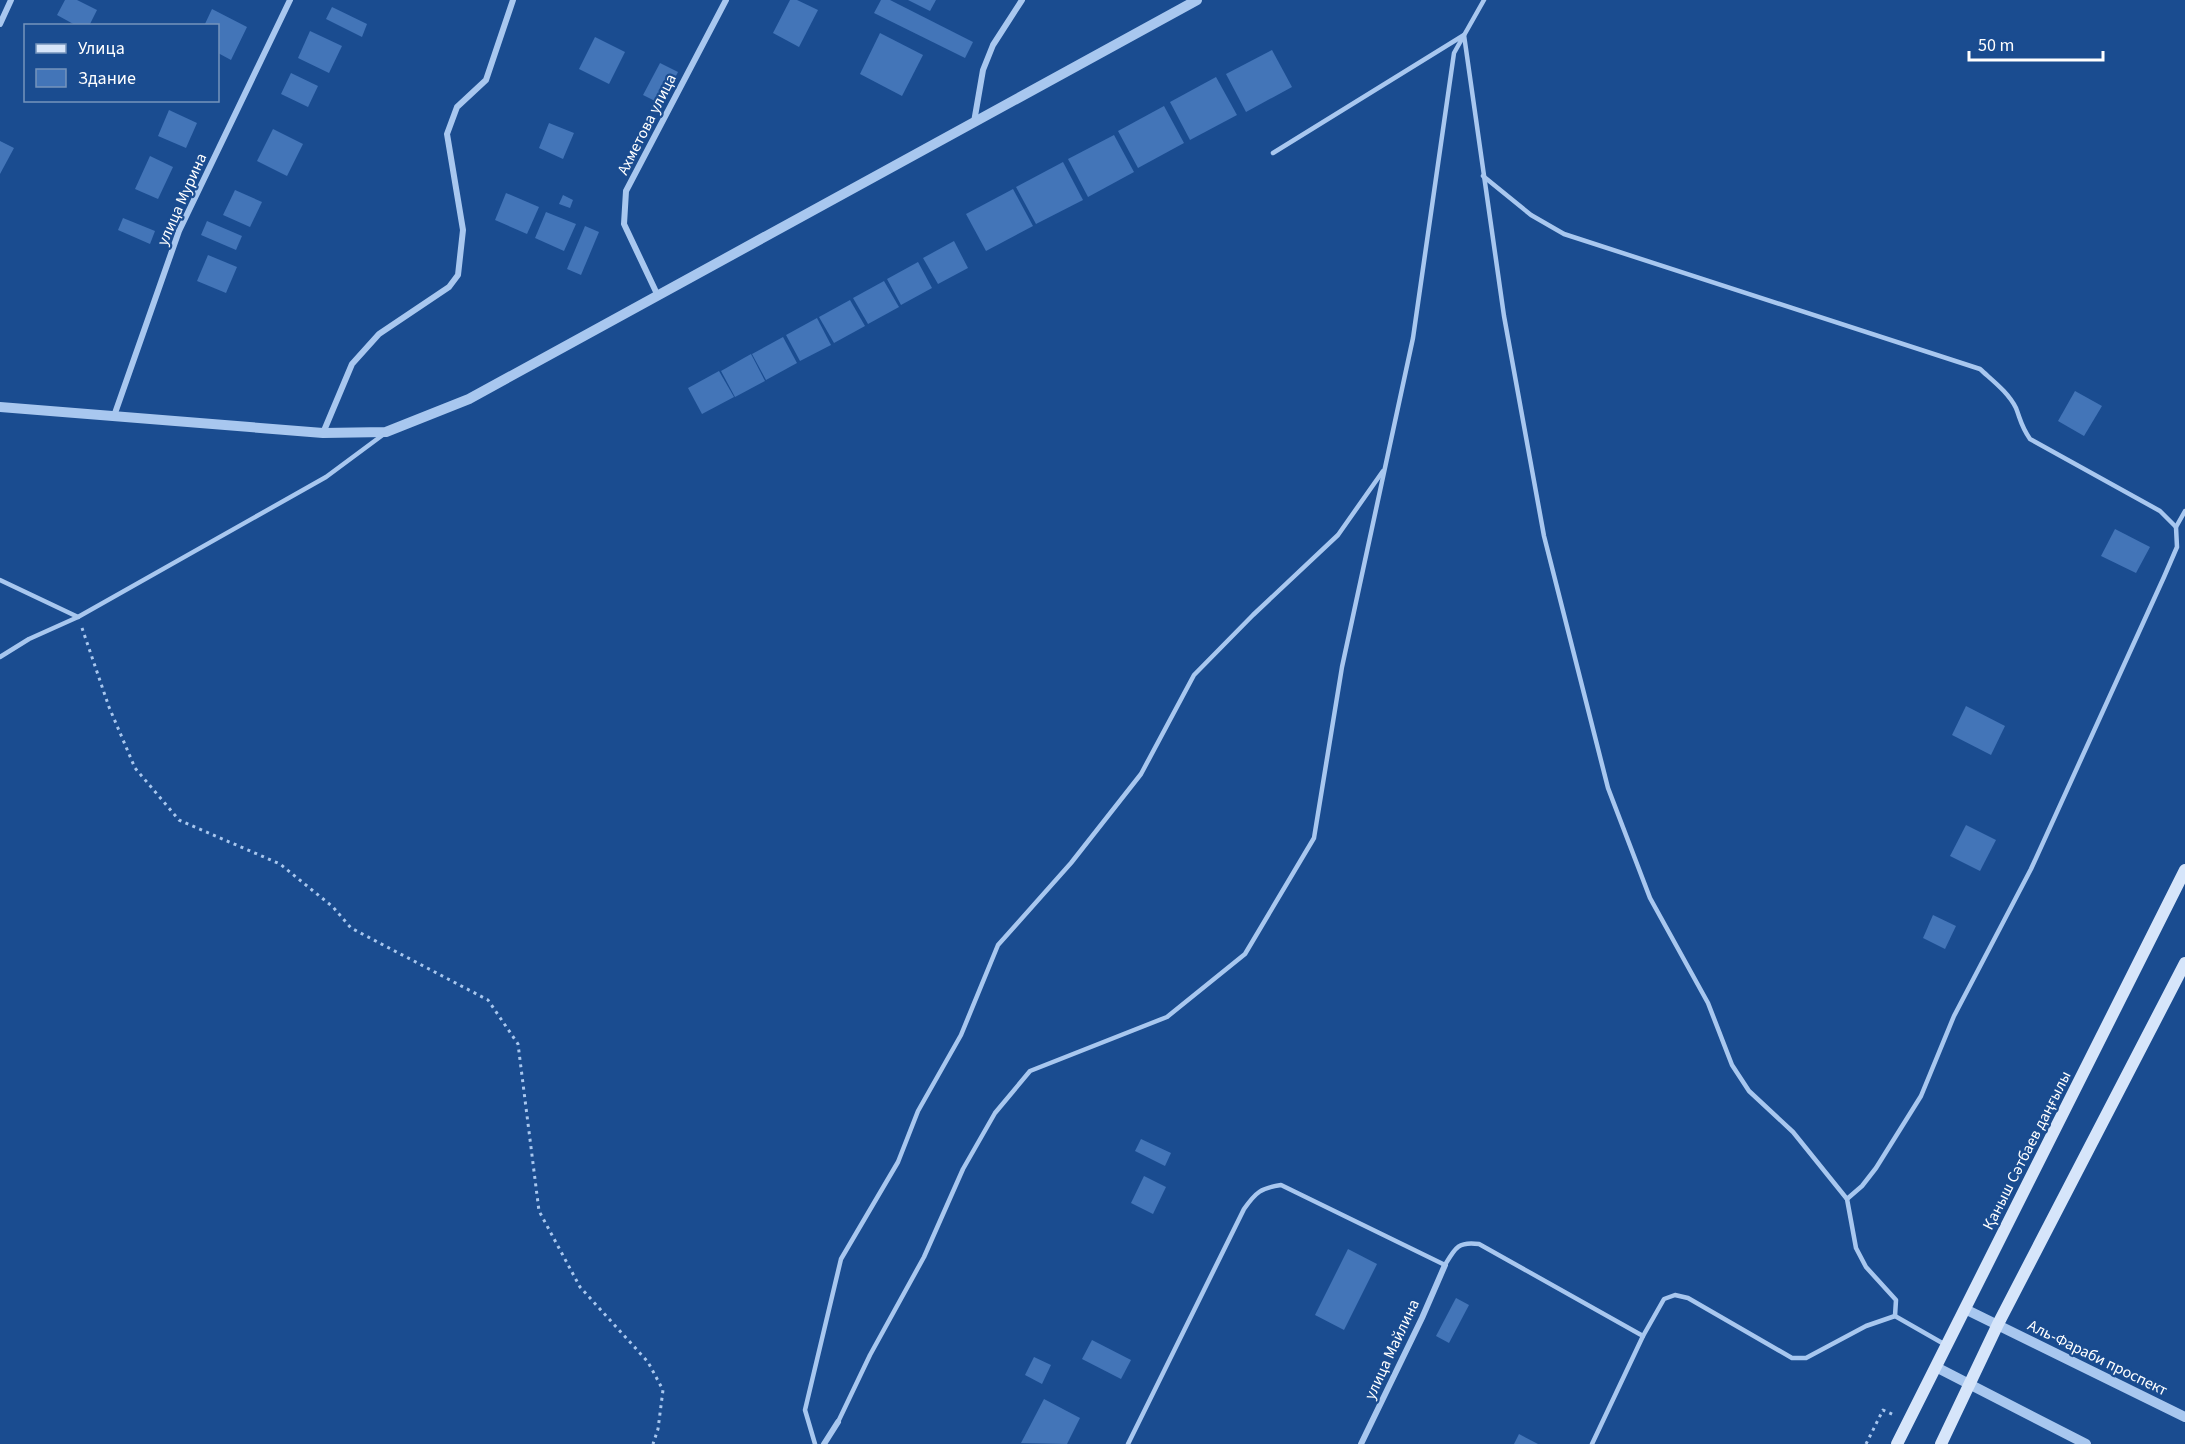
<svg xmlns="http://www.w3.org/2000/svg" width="2185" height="1444" font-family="'Source Sans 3',sans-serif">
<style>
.building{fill:#4375b8}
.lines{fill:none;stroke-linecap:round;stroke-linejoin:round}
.path{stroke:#a8c7ef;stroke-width:3;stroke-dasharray:3 4.5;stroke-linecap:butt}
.service{stroke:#a8c7ef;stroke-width:4.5}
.minor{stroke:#a8c7ef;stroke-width:6}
.tertiary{stroke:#a8c7ef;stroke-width:10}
.secondary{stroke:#d6e5fa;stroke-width:12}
.labels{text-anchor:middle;stroke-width:4.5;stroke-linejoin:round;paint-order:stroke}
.street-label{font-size:16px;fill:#fff;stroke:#1a4c90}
</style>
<rect width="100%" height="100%" fill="#1a4c90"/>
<!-- building -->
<g class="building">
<path d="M65,0H77L97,10L89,26H77L57,15Z"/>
<path d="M790,0H797L818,10L799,47L773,33Z"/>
<path d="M881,0H890L973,42L965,58L874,13Z"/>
<path d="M908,0H936L930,11Z"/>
<path d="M332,7L367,24L362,37L326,19Z"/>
<path d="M212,9L247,27L231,60L218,53V26H204Z"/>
<path d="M310,31L342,46L329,73L298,58Z"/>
<path d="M880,33L923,55L902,96L860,74Z"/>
<path d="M595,37L625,52L609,84L579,69Z"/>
<path d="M1272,50L1292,87L1246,112L1226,74Z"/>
<path d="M660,63L678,72L661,104L643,95Z"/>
<path d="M291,73L318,86L308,107L281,94Z"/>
<path d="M1216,77L1237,115L1190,140L1170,102Z"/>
<path d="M1164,106L1184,143L1138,168L1118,131Z"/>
<path d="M169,110L197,123L186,148L158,136Z"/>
<path d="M549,123L574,133L563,159L539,148Z"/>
<path d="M273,129L303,144L287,176L257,161Z"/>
<path d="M1114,135L1134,172L1088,197L1068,159Z"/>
<path d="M0,141L14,148L0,174Z"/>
<path d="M150,156L173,167L158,199L135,189Z"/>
<path d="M1063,162L1083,200L1036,224L1016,187Z"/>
<path d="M1013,189L1033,226L986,251L966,214Z"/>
<path d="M235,190L262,202L250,227L223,215Z"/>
<path d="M506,193L539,207L527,234L495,220Z"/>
<path d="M563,195L573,200L570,208L559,204Z"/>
<path d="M546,212L576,224L564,251L535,238Z"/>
<path d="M123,218L155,231L150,244L118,230Z"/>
<path d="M207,221L242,236L236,250L201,235Z"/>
<path d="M585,226L599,232L581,275L567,269Z"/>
<path d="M954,241L968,268L938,284L923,258Z"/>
<path d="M208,255L237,267L226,293L197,281Z"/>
<path d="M918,262L932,288L901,305L887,279Z"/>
<path d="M884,281L899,307L868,324L853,298Z"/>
<path d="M850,300L865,326L834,343L819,317Z"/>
<path d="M817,318L831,345L800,361L786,335Z"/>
<path d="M783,337L797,363L766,380L752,354Z"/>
<path d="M751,354L765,381L735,397L721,371Z"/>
<path d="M719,371L734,397L702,414L688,388Z"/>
<path d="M2075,391L2102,406L2084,436L2058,421Z"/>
<path d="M2115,529L2150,547L2136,573L2101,556Z"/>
<path d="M1966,706L2005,726L1991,755L1952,735Z"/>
<path d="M1966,825L1996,840L1980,871L1950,856Z"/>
<path d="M1933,915L1956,926L1945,949L1923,938Z"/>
<path d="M1141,1139L1171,1153L1165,1166L1135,1151Z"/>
<path d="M1144,1176L1166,1187L1153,1214L1131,1203Z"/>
<path d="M1348,1249L1377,1264L1344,1330L1315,1315Z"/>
<path d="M1456,1298L1469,1305L1449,1343L1436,1336Z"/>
<path d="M1092,1340L1131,1360L1121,1379L1082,1359Z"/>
<path d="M1034,1357L1051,1365L1042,1384L1025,1375Z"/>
<path d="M1044,1399L1080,1418L1067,1444L1021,1443Z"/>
<path d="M1519,1434L1538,1444H1514Z"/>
</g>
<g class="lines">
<!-- path -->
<g class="path">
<path d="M82,628L109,707L135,768L179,820L280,864L333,907L351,928L488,1000L518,1044L539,1211L580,1287L648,1362L663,1390L658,1429L653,1444"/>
<path d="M1866,1444L1883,1410L1896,1416"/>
</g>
<!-- service -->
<g class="service">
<path d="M1273,153L1464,35L1504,316L1544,536L1608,788L1650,898L1708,1003L1732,1065L1749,1091L1793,1132L1847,1199L1856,1248L1866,1267L1896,1300L1895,1316"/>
<path d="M1483,176L1531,215L1564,234L1980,369C1993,381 2008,392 2016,408C2021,421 2021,426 2030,439L2160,511L2176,527L2177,547L2164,577L2031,869L1954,1016L1921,1096L1876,1168L1862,1186L1847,1199"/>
<path d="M2176,527L2185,511"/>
<path d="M0,580L78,617"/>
<path d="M0,657L29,639L78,617L326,477L384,434"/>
<path d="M838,1422L870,1355L924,1257L963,1169L995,1113L1030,1071L1167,1017L1245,954L1314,838L1342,667L1413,338L1454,53L1484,0"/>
<path d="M815,1444L805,1410L841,1259L898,1162L918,1111L961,1035L998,945L1071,863L1141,774L1194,675L1253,615L1338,535L1383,471"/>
<path d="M1128,1444L1244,1209C1256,1192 1261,1188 1281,1185L1445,1265C1455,1248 1458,1241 1479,1244L1643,1336"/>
<path d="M1592,1444L1643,1336L1664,1299L1675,1295L1688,1298L1792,1358H1806L1866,1326L1895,1316L1944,1344"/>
</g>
<!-- minor -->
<g class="minor">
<path d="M0,24L11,0"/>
<path d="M974,122L983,70L993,45L1022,0"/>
<path d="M658,296L624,224L626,191L726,0"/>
<path d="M114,416L179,231L290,0"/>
<path d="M323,433L352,364L379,334L449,287L458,275L463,230L447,134L457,107L486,80L513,0"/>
<path d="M824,1444L838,1422"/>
<path d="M1361,1444L1422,1318L1445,1265"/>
</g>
<!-- tertiary -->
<g class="tertiary">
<path d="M0,407L323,433L386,432L469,399L1197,0"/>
<path d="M1965,1309L2185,1417"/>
<path d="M1936,1367L2086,1444"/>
</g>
<!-- secondary -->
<g class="secondary">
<path d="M1897,1444L2185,870"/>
<path d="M1941,1444L1998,1324L2185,963"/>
</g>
</g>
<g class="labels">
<!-- street labels -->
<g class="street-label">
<text transform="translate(646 124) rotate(-63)" y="6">Ахметова улица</text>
<text transform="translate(181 199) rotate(-66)" y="6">улица Мурина</text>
<text transform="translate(2026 1150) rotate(-63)" y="6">Қаныш Сәтбаев даңғылы</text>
<text transform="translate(1391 1349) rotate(-65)" y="6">улица Майлина</text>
<text transform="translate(2098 1357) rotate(26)" y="6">Аль-Фараби проспект</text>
</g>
</g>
<!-- legend -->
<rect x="24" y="24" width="195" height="78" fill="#1a4c90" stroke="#7694bc" stroke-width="1.5"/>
<rect x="36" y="44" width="30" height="9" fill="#d6e5fa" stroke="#7694bc" stroke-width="1.5"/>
<text x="78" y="54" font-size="18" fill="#ffffff">Улица</text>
<rect x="36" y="69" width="30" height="18" fill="#4375b8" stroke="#7694bc" stroke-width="1.5"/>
<text x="78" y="84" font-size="18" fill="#ffffff">Здание</text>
<!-- scale -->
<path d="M1969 51v9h134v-9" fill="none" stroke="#ffffff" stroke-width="3"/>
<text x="1978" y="51" font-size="18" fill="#ffffff" stroke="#1a4c90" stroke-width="4.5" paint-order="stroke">50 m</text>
</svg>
